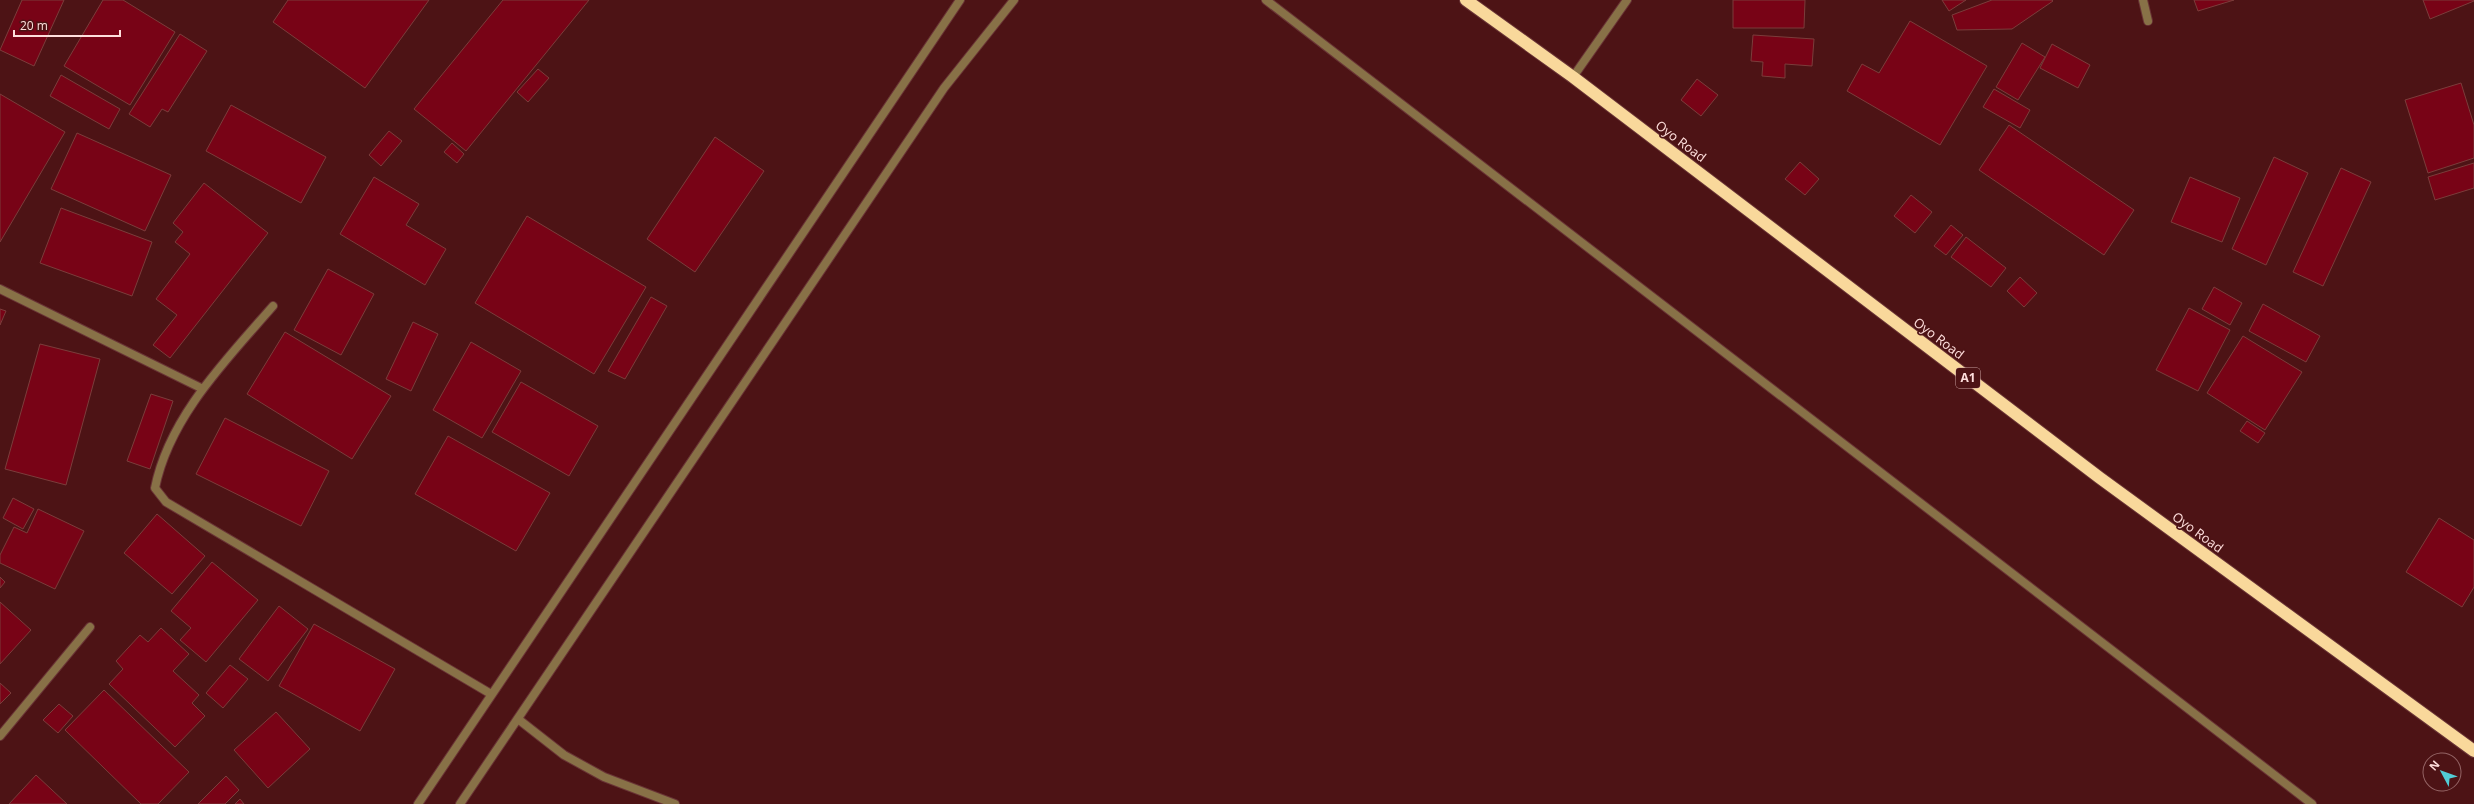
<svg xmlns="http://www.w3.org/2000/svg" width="2474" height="804" font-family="'Open Sans',sans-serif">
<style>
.building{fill:#780316;stroke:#7b3d3b}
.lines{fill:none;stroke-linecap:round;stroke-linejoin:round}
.lane-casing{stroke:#693335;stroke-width:10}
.street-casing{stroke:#693335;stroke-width:10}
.highway-casing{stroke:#693335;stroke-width:14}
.lane{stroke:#887147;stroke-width:8}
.street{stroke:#887147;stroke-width:8}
.highway{stroke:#f9d89b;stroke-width:12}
.labels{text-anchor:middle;stroke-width:3.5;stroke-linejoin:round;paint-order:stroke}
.shield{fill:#4d1315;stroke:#c9a1a0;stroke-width:1}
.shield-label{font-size:12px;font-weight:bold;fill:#fededc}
.street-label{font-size:13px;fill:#fededc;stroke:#4d1315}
</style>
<rect width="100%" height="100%" fill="#4d1315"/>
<!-- building -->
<g class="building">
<path d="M22,0H64L34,66L0,50Z"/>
<path d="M103,0H123L175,32L130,105L64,66Z"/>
<path d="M288,0H429L365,88L273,22Z"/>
<path d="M503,0H589L466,151L414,109Z"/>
<path d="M1733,0H1805L1804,28H1733Z"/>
<path d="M1942,0H1966L1949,11Z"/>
<path d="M1992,0H2052L2053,1L2012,29L1957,30L1952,15Z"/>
<path d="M2194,0H2234L2198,11Z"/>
<path d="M2423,0H2474V1L2430,19Z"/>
<path d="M1910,21L1987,66L1940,145L1847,91L1862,64L1879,73Z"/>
<path d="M180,34L207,51L168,112L162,109L150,127L129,114Z"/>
<path d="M1753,35L1814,39L1812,66L1785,64V78L1762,76L1763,62L1751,61Z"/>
<path d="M2022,43L2045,57L2018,100L1996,87Z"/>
<path d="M2052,44L2090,65L2078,88L2040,68Z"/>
<path d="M538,69L549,78L528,102L517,92Z"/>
<path d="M61,75L120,109L109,129L50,96Z"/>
<path d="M1697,79L1718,95L1701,116L1681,100Z"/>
<path d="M2461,83L2474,125V158L2428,173L2405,100Z"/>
<path d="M1994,89L2030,110L2020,128L1983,107Z"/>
<path d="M0,94L65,132L0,242Z"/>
<path d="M231,105L326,157L301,203L206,151Z"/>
<path d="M2009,125L2134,210L2104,255L1979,170Z"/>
<path d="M389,131L402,141L381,166L369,155Z"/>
<path d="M77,133L171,175L145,231L51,189Z"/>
<path d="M715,137L764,171L695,272L647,239Z"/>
<path d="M452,143L464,154L457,163L444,152Z"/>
<path d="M2274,157L2308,173L2266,265L2232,249Z"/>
<path d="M1800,162L1819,179L1805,195L1785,179Z"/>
<path d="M2474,163V188L2435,200L2428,177Z"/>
<path d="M2341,168L2371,182L2323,286L2293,272Z"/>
<path d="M374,177L419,204L406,225L446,249L425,285L340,234Z"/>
<path d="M2190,177L2240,198L2222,242L2171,222Z"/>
<path d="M204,183L268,233L170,358L153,345L177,315L156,299L190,254L175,242L183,232L173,223Z"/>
<path d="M1911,195L1932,212L1915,233L1894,216Z"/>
<path d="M61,208L152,242L132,296L40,263Z"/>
<path d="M527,216L646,287L594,374L475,303Z"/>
<path d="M1951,225L1963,235L1946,255L1934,246Z"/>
<path d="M1966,237L2006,268L1991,287L1951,257Z"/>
<path d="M328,269L374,294L341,355L294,330Z"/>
<path d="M2020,277L2037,293L2024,307L2007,291Z"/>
<path d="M2214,287L2242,303L2230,325L2202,309Z"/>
<path d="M651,297L667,306L625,379L608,371Z"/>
<path d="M2263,304L2320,336L2306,362L2249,331Z"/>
<path d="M2189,308L2230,330L2198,391L2156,370Z"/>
<path d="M0,309L6,311L0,325Z"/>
<path d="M413,322L438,334L411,391L386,379Z"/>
<path d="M285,332L391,396L352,459L247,394Z"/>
<path d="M2243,336L2302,372L2265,430L2207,393Z"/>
<path d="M471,342L521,371L482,438L433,410Z"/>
<path d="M40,344L100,359L66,485L5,469Z"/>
<path d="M521,382L598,426L569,476L492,432Z"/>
<path d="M151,394L173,401L150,469L127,461Z"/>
<path d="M225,418L329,471L301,526L196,474Z"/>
<path d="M2247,421L2265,433L2258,443L2240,431Z"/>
<path d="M448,436L550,493L516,551L415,494Z"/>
<path d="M13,498L34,509L23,529L3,518Z"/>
<path d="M38,509L84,531L55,589L0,563V555L14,527L27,533Z"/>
<path d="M157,514L205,556L172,594L124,553Z"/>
<path d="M2439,518L2474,540V587L2462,607L2406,572Z"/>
<path d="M212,562L258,600L206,662L180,640L191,628L171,611Z"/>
<path d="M0,577L5,582L0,588Z"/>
<path d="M0,602L31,630L0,664Z"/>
<path d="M279,606L308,629L268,681L239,659Z"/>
<path d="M314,624L395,669L360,731L279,686Z"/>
<path d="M161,628L189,654L173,671L199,695L192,703L205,716L175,747L109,684L123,669L116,661L140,635L148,642Z"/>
<path d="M230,665L248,679L223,708L206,693Z"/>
<path d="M0,683L11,693L0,704Z"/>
<path d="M104,690L189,772L158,804H141L65,730Z"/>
<path d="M59,704L73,716L58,733L43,720Z"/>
<path d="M276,712L310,749L268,788L234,750Z"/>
<path d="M36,775L67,804H9Z"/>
<path d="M226,776L239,790L225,804H198Z"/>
<path d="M240,799L244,804H235Z"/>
</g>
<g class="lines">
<!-- lane casing -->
<g class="lane-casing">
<path id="lane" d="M518,719L564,755L604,777L675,804"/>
</g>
<!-- street casing -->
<g class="street-casing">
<g id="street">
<path d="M1266,0L2312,804"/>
<path d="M2143,0L2148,21"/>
<path d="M1573,77L1627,0"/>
<path d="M0,289L201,388"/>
<path d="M273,306C227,359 169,417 155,488L166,502L491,694"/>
<path d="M0,736L90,627"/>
<path d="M418,804L960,0"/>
<path d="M460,804L944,88L1014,0"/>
</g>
</g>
<!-- highway casing -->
<g class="highway-casing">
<path id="highway" d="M1466,0L1573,77L2100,478L2474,751"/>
</g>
<!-- lane -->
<use href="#lane" class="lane"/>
<!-- street -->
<use href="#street" class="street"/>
<!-- highway -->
<use href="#highway" class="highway"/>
</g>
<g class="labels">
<!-- shield labels -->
<rect class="shield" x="1956" y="368" width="24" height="20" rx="3"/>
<g class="shield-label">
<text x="1968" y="382">A1</text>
</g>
<!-- street labels -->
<g class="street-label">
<text transform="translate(1681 141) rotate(37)" y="5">Oyo Road</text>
<text transform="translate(1939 338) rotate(37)" y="5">Oyo Road</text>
<text transform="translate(2198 532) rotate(36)" y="5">Oyo Road</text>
</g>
</g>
<!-- north arrow -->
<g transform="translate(2442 772) rotate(311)"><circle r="19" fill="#4d1315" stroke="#946465"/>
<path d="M0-3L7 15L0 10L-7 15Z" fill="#52ccd5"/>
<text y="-6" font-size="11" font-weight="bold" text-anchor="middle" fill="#fededc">N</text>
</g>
<!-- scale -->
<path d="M14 30v6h106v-6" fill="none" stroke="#fededc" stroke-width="2"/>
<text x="20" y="30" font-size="12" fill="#fededc" stroke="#4d1315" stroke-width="3" paint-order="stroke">20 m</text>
</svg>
